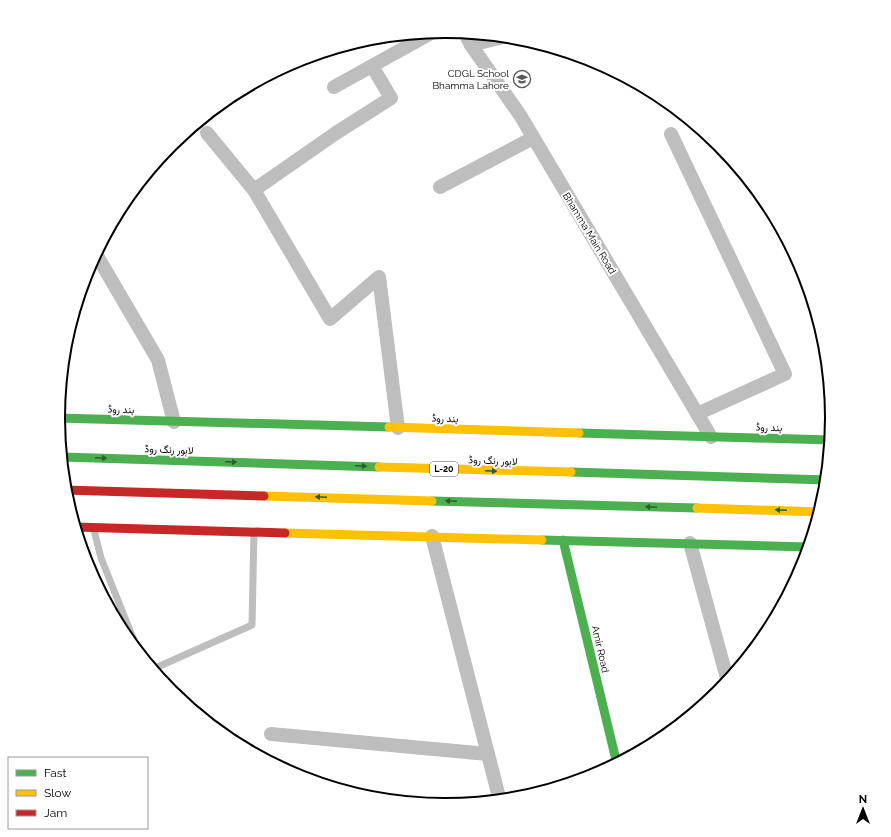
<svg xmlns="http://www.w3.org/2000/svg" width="891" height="837" font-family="Raleway,Vazirmatn,sans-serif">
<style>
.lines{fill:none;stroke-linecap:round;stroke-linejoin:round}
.lane{stroke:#bebebe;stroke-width:7}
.street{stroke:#bebebe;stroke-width:14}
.fast{stroke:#4caf50;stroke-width:9}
.slow{stroke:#ffc107;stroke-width:9}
.jam{stroke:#c62828;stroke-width:9}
.oneway{fill:#2a602c}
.labels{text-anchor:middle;stroke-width:4;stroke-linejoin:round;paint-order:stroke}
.shield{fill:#fff;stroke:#4c4c4c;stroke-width:1}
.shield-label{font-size:9px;font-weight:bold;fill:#000}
.poi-label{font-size:10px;fill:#000;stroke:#fff;text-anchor:end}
.street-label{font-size:10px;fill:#000;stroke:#fff}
.rim{fill:none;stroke:#000;stroke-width:2}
</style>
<rect width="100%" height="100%" fill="#fff"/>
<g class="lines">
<!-- lane -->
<g class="lane">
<path d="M94,530L101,558L139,653"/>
<path d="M153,669L252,625L254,532"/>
</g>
<!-- street -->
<g class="street">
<path d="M465,33L471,45L520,115L711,437"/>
<path d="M471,45L503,37"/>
<path d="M334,87L433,32"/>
<path d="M207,133L254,190L330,319L379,277L398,428"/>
<path d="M671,134L785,374L697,414"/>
<path d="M440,187L533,138"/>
<path d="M254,190L336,133L391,98L372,66"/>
<path d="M96,254L158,360L174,422"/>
<path d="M432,536L500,801"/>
<path d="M690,543L728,682"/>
<path d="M271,734L488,754"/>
</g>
<!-- fast -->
<g class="fast">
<path d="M58,418L389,427"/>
<path d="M579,433L831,440"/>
<path d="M62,457L379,467"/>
<path d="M571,472L827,480"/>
<path d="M432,501L697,508"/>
<path d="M542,540L809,547"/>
<path d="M563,540L617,764"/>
</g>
<!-- slow -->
<g class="slow">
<path d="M389,427L579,433"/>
<path d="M379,467L571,472"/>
<path d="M264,496L432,501"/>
<path d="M697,508L820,512"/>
<path d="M285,533L542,540"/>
</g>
<!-- jam -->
<g class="jam">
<path d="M65,490L264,496"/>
<path d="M75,527L285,533"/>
</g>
</g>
<!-- one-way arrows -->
<defs><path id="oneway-solid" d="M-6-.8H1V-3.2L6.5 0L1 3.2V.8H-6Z"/></defs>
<g class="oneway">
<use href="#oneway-solid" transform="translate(101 458) rotate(2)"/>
<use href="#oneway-solid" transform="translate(231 462) rotate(2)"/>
<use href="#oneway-solid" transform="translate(361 466) rotate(2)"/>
<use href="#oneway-solid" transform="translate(491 471) rotate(2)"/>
<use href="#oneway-solid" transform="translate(321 497) rotate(-178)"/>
<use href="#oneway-solid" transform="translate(451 501) rotate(-178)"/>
<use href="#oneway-solid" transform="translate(651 507) rotate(-178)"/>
<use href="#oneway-solid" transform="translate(781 510) rotate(-178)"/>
</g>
<!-- icons -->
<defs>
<g id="school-ring" transform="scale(0.9)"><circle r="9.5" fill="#fff" stroke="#595959" stroke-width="1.5"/><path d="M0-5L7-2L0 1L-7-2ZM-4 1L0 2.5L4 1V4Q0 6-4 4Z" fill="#595959"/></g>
</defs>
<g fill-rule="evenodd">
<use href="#school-ring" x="522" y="79"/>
</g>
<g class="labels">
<!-- shield labels -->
<rect class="shield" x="430" y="462" width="28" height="14" rx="3"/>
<g class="shield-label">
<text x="444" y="472">L-20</text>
</g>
<!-- poi labels -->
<g class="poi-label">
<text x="509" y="77">CDGL School<tspan x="509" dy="12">Bhamma Lahore</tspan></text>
</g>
<!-- street labels -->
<g class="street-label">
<text transform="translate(590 233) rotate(59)" y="4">Bhamma Main Road</text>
<text transform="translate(121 409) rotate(2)" y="4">بند روڈ</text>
<text transform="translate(445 418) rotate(2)" y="4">بند روڈ</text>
<text transform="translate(769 427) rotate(2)" y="4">بند روڈ</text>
<text transform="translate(169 449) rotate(2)" y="4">لاہور رنگ روڈ</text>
<text transform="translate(493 460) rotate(2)" y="4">لاہور رنگ روڈ</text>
<text transform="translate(601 649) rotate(77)" y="4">Amir Road</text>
</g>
</g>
<!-- crop -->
<path d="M0 0H891V837H0ZM65 418a380 380 0 1 1 760 0a380 380 0 1 1-760 0Z" fill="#fff" fill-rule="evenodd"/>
<path class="rim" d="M65 418a380 380 0 1 1 760 0a380 380 0 1 1-760 0Z"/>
<!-- legend -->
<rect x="8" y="757" width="140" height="72" fill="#ffffff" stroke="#999999"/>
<rect x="16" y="770" width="20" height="6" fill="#4caf50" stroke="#999999"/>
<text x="44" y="777" font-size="12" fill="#000000">Fast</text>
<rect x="16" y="790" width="20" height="6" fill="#ffc107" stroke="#999999"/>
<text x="44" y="797" font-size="12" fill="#000000">Slow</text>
<rect x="16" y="810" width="20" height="6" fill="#c62828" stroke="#999999"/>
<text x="44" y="817" font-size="12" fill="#000000">Jam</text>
<!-- north arrow -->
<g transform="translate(863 809)" stroke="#ffffff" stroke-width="3" paint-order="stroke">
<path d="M0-3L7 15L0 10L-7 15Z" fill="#000000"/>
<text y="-6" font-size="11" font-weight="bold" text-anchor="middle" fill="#000000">N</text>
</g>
</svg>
